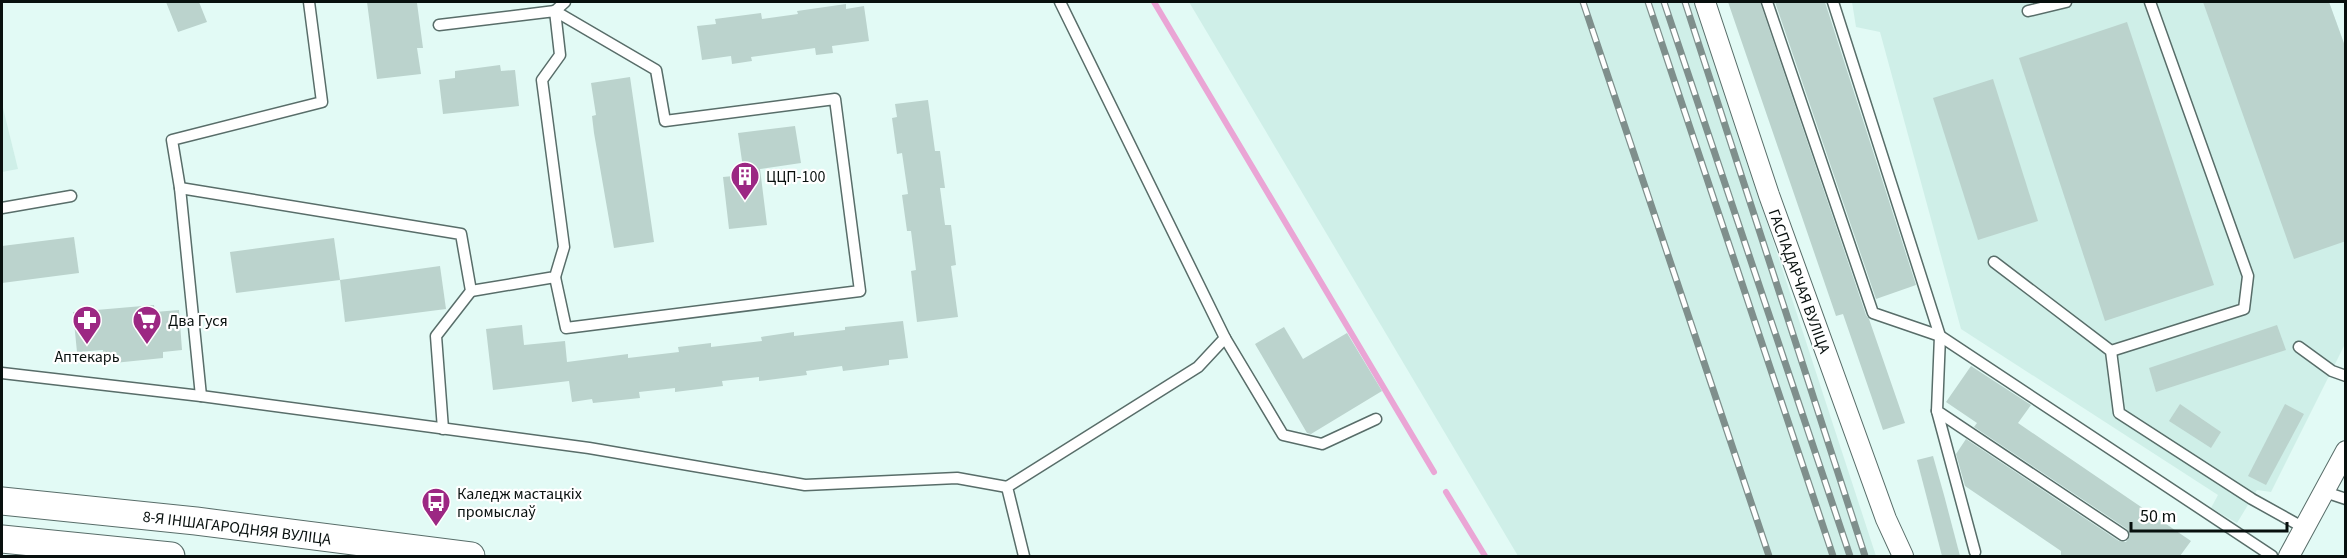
<svg xmlns="http://www.w3.org/2000/svg" width="2347" height="558" font-family="'Source Sans 3',sans-serif">
<style>
.built{fill:#cfefe8}
.lines{fill:none;stroke-linecap:round;stroke-linejoin:round}
.stream{stroke:#eaa5d5;stroke-width:6}
.building{fill:#bbd3cd}
.service-casing{stroke:#586d69;stroke-width:13}
.minor-casing{stroke:#586d69;stroke-width:22}
.secondary-casing{stroke:#586d69;stroke-width:29}
.service{stroke:#fff;stroke-width:10}
.minor{stroke:#fff;stroke-width:20}
.secondary{stroke:#fff;stroke-width:27}
.rail-casing{stroke:#7f8f8c;stroke-width:7}
.rail{stroke:#fff;stroke-width:4.5;stroke-dasharray:14;stroke-linecap:butt}
.labels{text-anchor:middle;stroke-width:4.5;stroke-linejoin:round;paint-order:stroke}
.poi-label{font-size:16px;fill:#08100e;stroke:#fff;text-anchor:start}
.street-label{font-size:16px;fill:#08100e;stroke:#fff}
</style>
<rect width="100%" height="100%" fill="#e2faf5"/>
<!-- built -->
<g class="built">
<path d="M1189,2H1695L1876,556H1518Z"/>
<path d="M1852,2H2329L2346,49L2345,344L2271,492L2257,490L2237,523L2211,508L2218,495L1961,329L1880,32L1856,27Z"/>
<path d="M2,104L18,169L2,172Z"/>
</g>
<g class="lines">
<!-- stream -->
<g class="stream">
<path d="M1154,2L1434,472"/>
<path d="M1446,492L1485,556"/>
</g>
</g>
<!-- building -->
<g class="building">
<path d="M166,2H199L207,22L178,32Z"/>
<path d="M367,2L417,3L423,48H417L421,74L377,79Z"/>
<path d="M1728,2H1760L1866,315L1869,319L1905,423L1883,430L1843,314L1836,316Z"/>
<path d="M1775,2H1825L1916,285L1876,299Z"/>
<path d="M2203,2H2329L2346,49V241L2294,259Z"/>
<path d="M846,4V9L864,6L869,41L832,46L833,53L816,55L815,48L751,57L752,61L732,64L731,56L702,60L697,26L716,24L715,19L761,13L762,19L798,14L797,11Z"/>
<path d="M2127,22L2214,285L2105,321L2019,58Z"/>
<path d="M500,65L501,71L515,70L519,106L443,114L439,80L455,78V71Z"/>
<path d="M630,77L654,242L614,248L594,133L592,116L596,115L591,83Z"/>
<path d="M1993,79L2038,221L1978,240L1933,98Z"/>
<path d="M928,100L935,151H940L945,188H940L945,225H951L956,265L951,266L958,317L917,322L911,271L916,270L911,231H907L902,195L908,194L902,153L897,154L892,118L897,117L895,104Z"/>
<path d="M795,126L801,163L760,169L767,225L729,229L723,177L744,175L738,133Z"/>
<path d="M74,237L79,273L2,283V246Z"/>
<path d="M334,238L340,280L236,293L230,252Z"/>
<path d="M440,266L446,309L345,322L340,280Z"/>
<path d="M154,305L155,312L179,310L182,350L163,352V358L104,364L103,350L77,352L73,312Z"/>
<path d="M903,321L908,358L889,360V365L843,371L842,366L806,371L807,375L759,381V377L722,381L723,386L675,392V388L639,392L640,398L593,403L592,399L572,402L569,381L493,390L486,329L522,325L524,345L565,341L567,362L628,354V358L679,352L678,347L711,343V347L762,341L761,337L794,332V336L845,330V327Z"/>
<path d="M2277,325L2286,350L2156,392L2149,368Z"/>
<path d="M1284,327L1303,359L1347,333L1382,391L1311,434L1307,433L1255,344Z"/>
<path d="M1971,366L2031,405L2018,423L2191,541L2180,556H2061V551L1965,486L1956,454L1966,439L2119,541L2126,542L2130,536L2127,529L1974,427L1977,423L1946,402Z"/>
<path d="M2180,404L2221,432L2211,448L2169,421Z"/>
<path d="M2285,404L2304,414L2266,485L2248,476Z"/>
<path d="M1933,456L1944,495L1960,556H1942L1917,460Z"/>
</g>
<g class="lines">
<!-- service casing -->
<g class="service-casing">
<g id="service">
<path d="M1767,2L1873,313L1940,336L2272,556"/>
<path d="M1833,2L1940,336L1937,411L2123,535"/>
<path d="M555,11L565,2"/>
<path d="M2028,11L2066,2"/>
<path d="M439,25L555,11L560,55L542,80L564,247L555,277L471,291"/>
<path d="M180,188L461,234L471,291L436,336L443,429"/>
<path d="M2,208L71,196"/>
<path d="M1994,262L2111,351L2119,413L2252,499L2306,529"/>
<path d="M555,277L566,328L860,291L835,99L665,121L656,70L555,11"/>
<path d="M1225,338L1283,435L1322,444L1376,419"/>
<path d="M2299,347L2332,371L2346,376"/>
<path d="M2111,351L2244,309L2248,276L2150,2"/>
<path d="M2,373L201,396L589,448L805,485L957,478L1007,487"/>
<path d="M201,396L180,188L172,140L322,102L309,2"/>
<path d="M1937,411L1975,552"/>
<path d="M2325,492L2346,499"/>
<path d="M1024,556L1007,487L1198,367L1225,338L1060,2"/>
</g>
</g>
<!-- minor casing -->
<g class="minor-casing">
<g id="minor">
<path d="M1705,2L1769,195L1886,519L1903,556"/>
<path d="M2289,556L2346,451"/>
</g>
</g>
<!-- secondary casing -->
<g class="secondary-casing">
<g id="secondary">
<path d="M2,501L196,521L471,556"/>
<path d="M2,539L171,556"/>
</g>
</g>
<!-- service -->
<use href="#service" class="service"/>
<!-- minor -->
<use href="#minor" class="minor"/>
<!-- secondary -->
<use href="#secondary" class="secondary"/>
<!-- rail casing -->
<g class="rail-casing">
<g id="rail">
<path d="M1583,2L1769,556"/>
<path d="M1648,2L1833,556"/>
<path d="M1664,2L1850,556"/>
<path d="M1685,2L1865,556"/>
</g>
</g>
<!-- rail -->
<use href="#rail" class="rail"/>
</g>
<!-- icons -->
<defs>
<g id="building-pin" transform="scale(1.5)"><path d="M0 17L-7.5 6A9.5 9.5 0 1 1 7.5 6Z" fill="#9c2883" stroke="#fff"/><path d="M-4-6H4V6H1V3H-1V6H-4ZM-2.5-4.3h1.7v1.8h-1.7ZM.8-4.3h1.7v1.8H.8ZM-2.5-1h1.7V.8h-1.7ZM.8-1h1.7V.8H.8Z" fill="#fff"/></g>
<g id="pharmacy-pin" transform="scale(1.5)"><path d="M0 17L-7.5 6A9.5 9.5 0 1 1 7.5 6Z" fill="#9c2883" stroke="#fff"/><path d="M-2-6h4v4h4v4h-4v4h-4v-4h-4v-4h4Z" fill="#fff"/></g>
<g id="supermarket-pin" transform="scale(1.5)"><path d="M0 17L-7.5 6A9.5 9.5 0 1 1 7.5 6Z" fill="#9c2883" stroke="#fff"/><path d="M-6-5.5h2.5l.6 2H6L4.5 2H-2.5L-4.4-4H-6ZM-1.5 3.2a1.3 1.3 0 1 0 .1 0ZM3 3.2a1.3 1.3 0 1 0 .1 0Z" fill="#fff"/></g>
<g id="bus-pin" transform="scale(1.5)"><path d="M0 17L-7.5 6A9.5 9.5 0 1 1 7.5 6Z" fill="#9c2883" stroke="#fff"/><path d="M-5-6H5V4H4V6H2V4H-2V6H-4V4H-5ZM-3.5-4V0h7V-4ZM-3.5 1.2v1.5H-2V1.2ZM2 1.2v1.5H3.5V1.2Z" fill="#fff"/></g>
</defs>
<g fill-rule="evenodd">
<use href="#building-pin" x="745" y="176"/>
<use href="#pharmacy-pin" x="87" y="320"/>
<use href="#supermarket-pin" x="147" y="320"/>
<use href="#bus-pin" x="436" y="502"/>
</g>
<g class="labels">
<!-- poi labels -->
<g class="poi-label">
<text x="766" y="182">ЦЦП-100</text>
<text x="168" y="326">Два Гуся</text>
<text x="87" y="362" text-anchor="middle">Аптекарь</text>
<text x="457" y="499">Каледж мастацкіх<tspan x="457" dy="18">промыслаў</tspan></text>
</g>
<!-- street labels -->
<g class="street-label">
<text transform="translate(1800 281) rotate(70)" y="6">ГАСПАДАРЧАЯ ВУЛІЦА</text>
<text transform="translate(237 527) rotate(7)" y="6">8-Я ІНШАГАРОДНЯЯ ВУЛІЦА</text>
</g>
</g>
<!-- border -->
<rect width="2347" height="558" fill="none" stroke="#08100e" stroke-width="6"/>
<!-- scale -->
<path d="M2131 522v9h156v-9" fill="none" stroke="#08100e" stroke-width="3"/>
<text x="2140" y="522" font-size="18" fill="#08100e" stroke="#ffffff" stroke-width="4.5" paint-order="stroke">50 m</text>
</svg>
